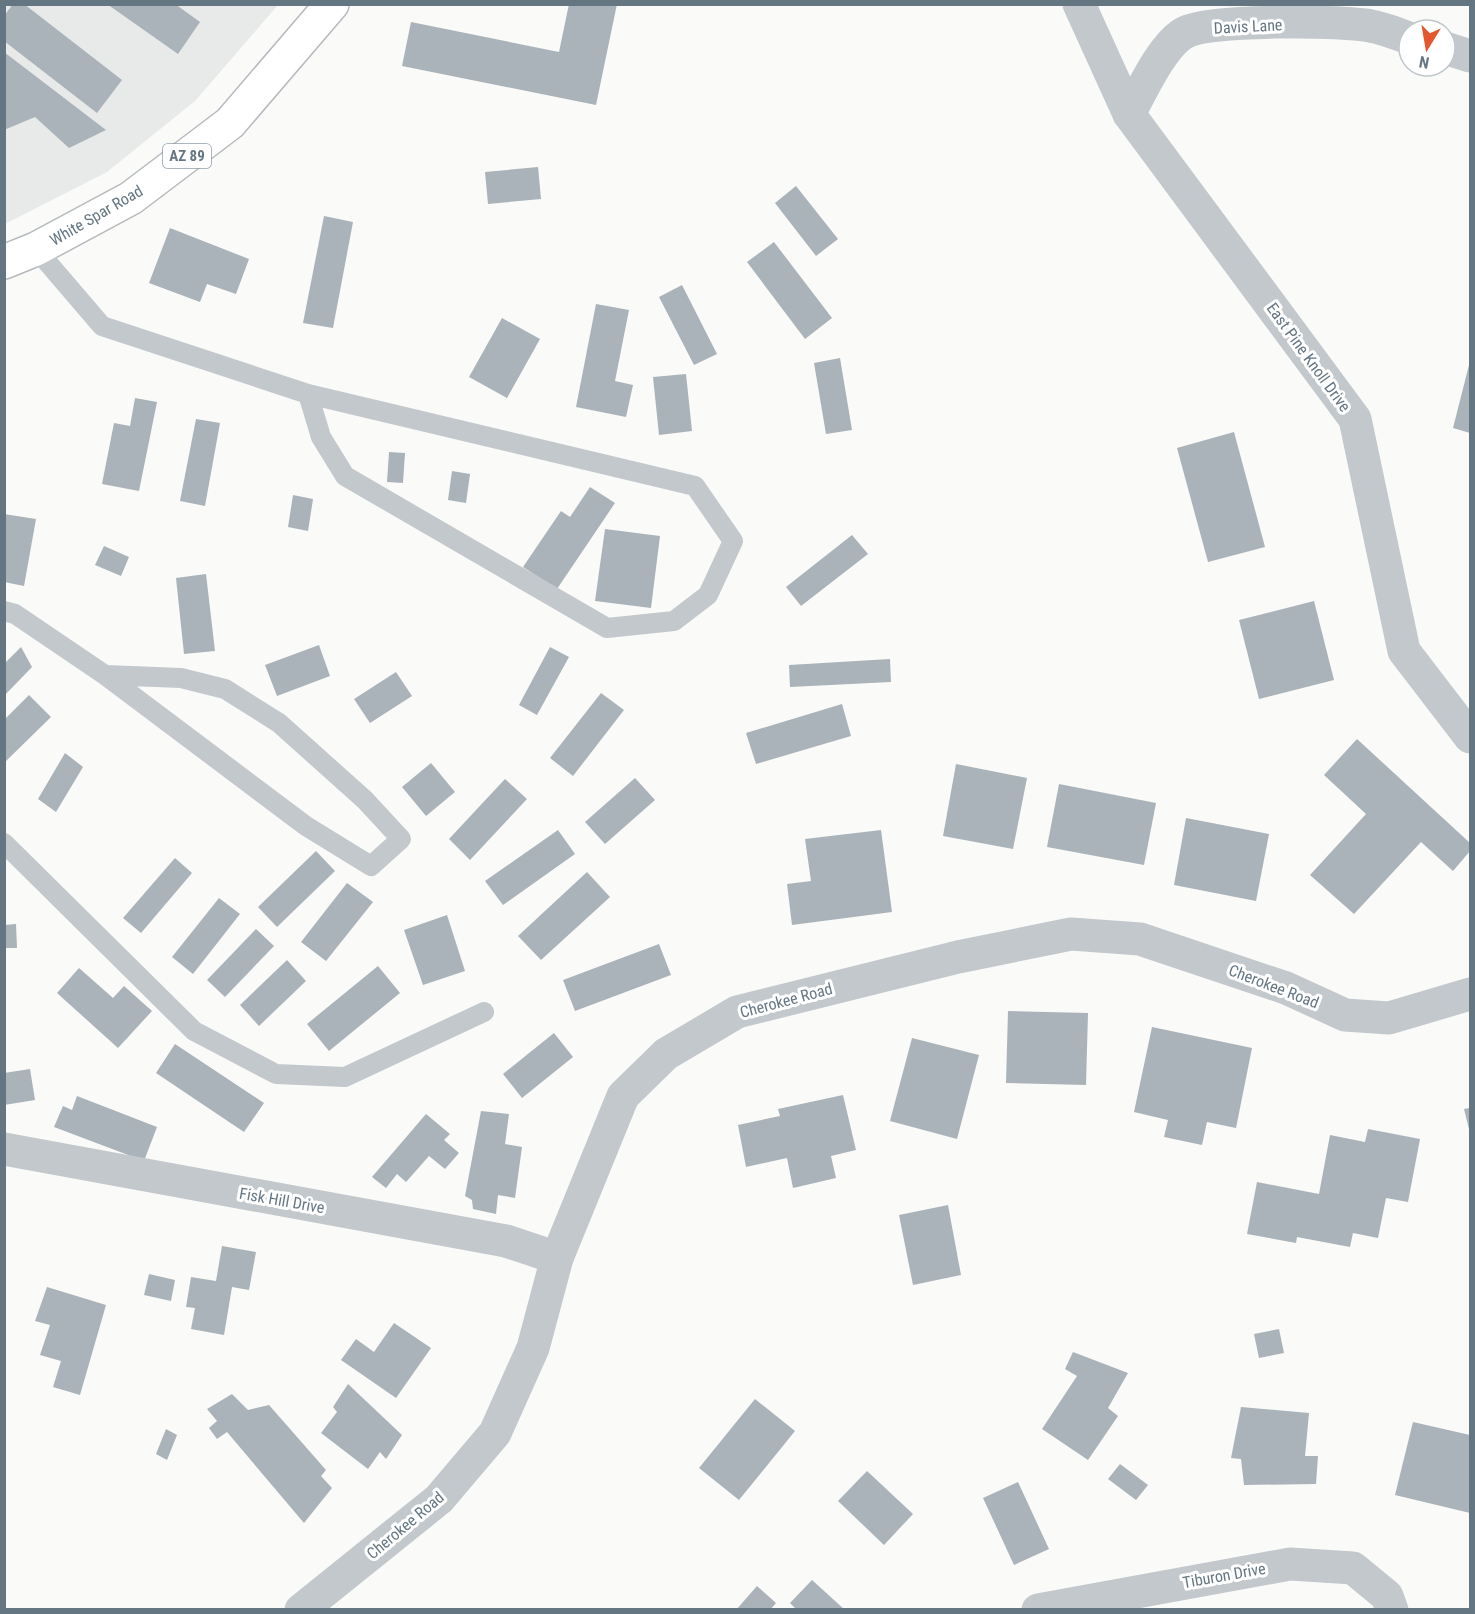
<svg xmlns="http://www.w3.org/2000/svg" width="1475" height="1614" font-family="'Roboto Condensed',sans-serif">
<style>
.built{fill:#e8e9e9}
.building{fill:#aab3b9}
.lines{fill:none;stroke-linecap:round;stroke-linejoin:round}
.primary-casing{stroke:#b5babe;stroke-width:36}
.lane{stroke:#c3c8cc;stroke-width:20}
.street{stroke:#c3c8cc;stroke-width:33}
.primary{stroke:#fff;stroke-width:33}
.labels{text-anchor:middle;stroke-width:6;stroke-linejoin:round;paint-order:stroke}
.shield{fill:#fff;stroke:#939fa8;stroke-width:1.5}
.shield-label{font-size:15px;font-weight:bold;fill:#657683}
.street-label{font-size:16px;fill:#657683;stroke:#fff}
</style>
<rect width="100%" height="100%" fill="#fafaf8"/>
<!-- built -->
<path class="built" d="M5,5H278L195,101L107,172L5,224Z"/>
<!-- building -->
<g class="building">
<path d="M13,4H24L122,80L97,113L4,41V16Z"/>
<path d="M107,4H175L200,22L178,54Z"/>
<path d="M569,4H617L596,105L402,66L411,22L559,52Z"/>
<path d="M4,52L106,130L69,148L35,117L4,130Z"/>
<path d="M538,167L541,199L488,204L485,172Z"/>
<path d="M796,186L838,239L816,256L775,203Z"/>
<path d="M324,216L353,222L333,328L303,323Z"/>
<path d="M170,228L249,259L236,294L207,284L200,302L149,283Z"/>
<path d="M774,242L832,318L805,339L747,262Z"/>
<path d="M682,285L717,354L694,365L659,297Z"/>
<path d="M596,304L629,310L615,381L633,385L626,417L576,407Z"/>
<path d="M502,318L540,339L507,398L469,377Z"/>
<path d="M840,358L852,430L826,434L814,363Z"/>
<path d="M1470,361V433L1453,428Z"/>
<path d="M686,374L692,431L659,435L653,377Z"/>
<path d="M135,398L157,402L139,491L102,484L114,423L130,426Z"/>
<path d="M196,419L220,423L205,506L180,501Z"/>
<path d="M1234,432L1265,547L1208,562L1177,448Z"/>
<path d="M389,452L405,453L403,483L387,482Z"/>
<path d="M452,471L470,474L466,503L448,500Z"/>
<path d="M590,487L615,503L557,589L523,567L561,511L570,517Z"/>
<path d="M293,495L313,499L308,531L288,527Z"/>
<path d="M4,514L36,519L24,586L4,582Z"/>
<path d="M605,529L660,536L651,608L595,601Z"/>
<path d="M852,535L868,554L801,606L786,587Z"/>
<path d="M104,546L129,557L121,576L95,565Z"/>
<path d="M206,574L215,651L184,654L176,578Z"/>
<path d="M1314,601L1334,680L1259,699L1239,620Z"/>
<path d="M319,645L330,676L277,696L265,665Z"/>
<path d="M21,647L32,667L4,696V664Z"/>
<path d="M550,647L569,657L537,715L519,705Z"/>
<path d="M890,659L891,682L790,687L789,665Z"/>
<path d="M396,672L412,696L370,723L354,699Z"/>
<path d="M601,693L624,710L573,776L550,758Z"/>
<path d="M29,695L51,717L4,763V720Z"/>
<path d="M842,704L851,736L756,764L746,733Z"/>
<path d="M1357,739L1470,843V851L1453,871L1421,842L1354,914L1310,875L1366,814L1324,775Z"/>
<path d="M65,753L83,767L56,812L38,799Z"/>
<path d="M431,763L455,792L426,816L402,787Z"/>
<path d="M956,764L1027,778L1013,849L943,836Z"/>
<path d="M635,778L655,800L605,844L585,822Z"/>
<path d="M505,779L527,799L470,860L449,839Z"/>
<path d="M1059,784L1156,803L1144,865L1047,847Z"/>
<path d="M1186,818L1269,834L1256,901L1174,885Z"/>
<path d="M558,830L575,854L503,905L485,881Z"/>
<path d="M881,830L892,912L792,925L787,884L811,881L805,839Z"/>
<path d="M316,851L335,871L277,927L258,907Z"/>
<path d="M175,858L192,873L141,933L123,918Z"/>
<path d="M587,872L610,897L541,960L518,936Z"/>
<path d="M347,883L373,902L326,961L301,942Z"/>
<path d="M219,898L240,914L193,974L172,957Z"/>
<path d="M447,915L465,971L423,985L404,930Z"/>
<path d="M16,924L17,948H4V925Z"/>
<path d="M256,929L274,946L225,997L207,980Z"/>
<path d="M659,944L671,975L575,1011L563,980Z"/>
<path d="M287,960L306,981L259,1026L240,1005Z"/>
<path d="M378,966L400,993L329,1051L307,1024Z"/>
<path d="M79,968L113,998L124,986L152,1011L118,1048L57,993Z"/>
<path d="M1008,1011L1088,1013L1086,1085L1006,1083Z"/>
<path d="M1152,1027L1252,1048L1236,1128L1207,1122L1202,1145L1164,1137L1168,1120L1134,1112Z"/>
<path d="M554,1033L573,1057L522,1098L503,1074Z"/>
<path d="M912,1038L979,1055L957,1139L890,1121Z"/>
<path d="M175,1044L264,1103L244,1132L156,1073Z"/>
<path d="M30,1069L35,1100L4,1105V1073Z"/>
<path d="M843,1095L856,1150L831,1156L836,1178L793,1188L787,1158L746,1167L738,1125L780,1116L778,1109Z"/>
<path d="M77,1096L157,1127L144,1161L54,1127L63,1106L72,1110Z"/>
<path d="M1470,1108V1133L1464,1109Z"/>
<path d="M481,1111L509,1114L505,1144L522,1147L515,1198L498,1195L496,1214L473,1209L472,1200L465,1196Z"/>
<path d="M426,1114L450,1134L444,1140L459,1153L445,1169L429,1156L406,1182L397,1174L386,1188L372,1177Z"/>
<path d="M1368,1129L1420,1139L1408,1202L1386,1198L1378,1238L1353,1233L1350,1247L1297,1237L1296,1243L1247,1234L1257,1182L1319,1194L1330,1135L1365,1142Z"/>
<path d="M948,1205L961,1275L913,1285L899,1215Z"/>
<path d="M222,1246L256,1252L249,1290L232,1287L224,1335L191,1329L195,1308L186,1307L191,1277L216,1281Z"/>
<path d="M149,1274L175,1280L171,1301L144,1295Z"/>
<path d="M47,1287L106,1305L80,1395L53,1387L61,1361L40,1355L50,1325L35,1321Z"/>
<path d="M394,1323L431,1348L396,1398L341,1360L356,1339L374,1352Z"/>
<path d="M1279,1329L1284,1353L1259,1358L1254,1334Z"/>
<path d="M1073,1352L1128,1373L1108,1408L1118,1416L1088,1460L1042,1429L1077,1376L1065,1369Z"/>
<path d="M348,1384L402,1435L386,1459L380,1452L368,1469L321,1433L337,1412L333,1407Z"/>
<path d="M232,1394L248,1410L269,1405L326,1470L321,1476L332,1488L304,1523L227,1432L217,1439L209,1428L217,1421L207,1409Z"/>
<path d="M755,1399L795,1431L739,1500L699,1468Z"/>
<path d="M1241,1407L1309,1413L1305,1456H1318L1316,1484L1244,1485L1241,1459L1231,1458Z"/>
<path d="M1413,1422L1470,1435V1513L1395,1495Z"/>
<path d="M166,1429L177,1435L167,1460L156,1454Z"/>
<path d="M1120,1464L1148,1485L1136,1500L1108,1479Z"/>
<path d="M867,1471L913,1514L884,1545L838,1501Z"/>
<path d="M1018,1482L1049,1549L1014,1565L983,1498Z"/>
<path d="M812,1580L845,1610H797L790,1603Z"/>
<path d="M757,1586L776,1603L770,1610H736Z"/>
</g>
<g class="lines">
<!-- primary casing -->
<g class="primary-casing">
<path id="primary" d="M4,262L36,249L131,198L230,123L332,4"/>
</g>
<!-- lane -->
<g class="lane">
<path d="M36,249L102,326L308,394L695,486L733,541L708,595L674,621L607,628L345,476L321,437L308,394"/>
<path d="M4,611L15,614L105,675L306,826L371,866L401,839L365,800L279,723L225,689L181,678L105,675"/>
<path d="M4,843L194,1031L276,1074L345,1077L484,1012"/>
</g>
<!-- street -->
<g class="street">
<path d="M1079,4L1129,114L1355,419L1404,651L1470,737"/>
<path d="M1445,48L1470,56"/>
<path d="M1129,114C1141,92 1163,43 1186,32C1213,19 1332,21 1365,25C1380,27 1395,33 1409,38"/>
<path d="M4,1149L506,1241L557,1258"/>
<path d="M301,1610L439,1499L495,1433L533,1348L557,1258L623,1096L666,1054L737,1012L958,957L1071,934L1140,939L1286,988L1345,1015L1389,1018L1470,994"/>
<path d="M1038,1610L1290,1564L1353,1568L1387,1596L1392,1610"/>
</g>
<!-- primary -->
<use href="#primary" class="primary"/>
</g>
<g class="labels">
<!-- shield labels -->
<rect class="shield" x="163" y="144" width="48" height="24" rx="4.5"/>
<g class="shield-label">
<text x="187" y="161">AZ 89</text>
</g>
<!-- street labels -->
<g class="street-label">
<text transform="translate(1248 26) rotate(-3)" y="6">Davis Lane</text>
<text transform="translate(96 215) rotate(-30)" y="6">White Spar Road</text>
<text transform="translate(1309 357) rotate(54)" y="6">East Pine Knoll Drive</text>
<text transform="translate(1274 986) rotate(21)" y="6">Cherokee Road</text>
<text transform="translate(786 1000) rotate(-15)" y="6">Cherokee Road</text>
<text transform="translate(282 1200) rotate(10)" y="6">Fisk Hill Drive</text>
<text transform="translate(405 1525) rotate(-40)" y="6">Cherokee Road</text>
<text transform="translate(1224 1575) rotate(-10)" y="6">Tiburon Drive</text>
</g>
</g>
<!-- border -->
<rect width="1475" height="1614" fill="none" stroke="#657683" stroke-width="12"/>
<!-- north arrow -->
<g transform="translate(1427 48) rotate(191)"><circle r="28" fill="#ffffff" stroke="#c1c8cd" stroke-width="1.5"/>
<path d="M0-4.5L10 22L0 15L-10 22Z" fill="#e4572e"/>
<text y="-9" font-size="16" font-weight="bold" text-anchor="middle" fill="#657683">N</text>
</g>
</svg>
